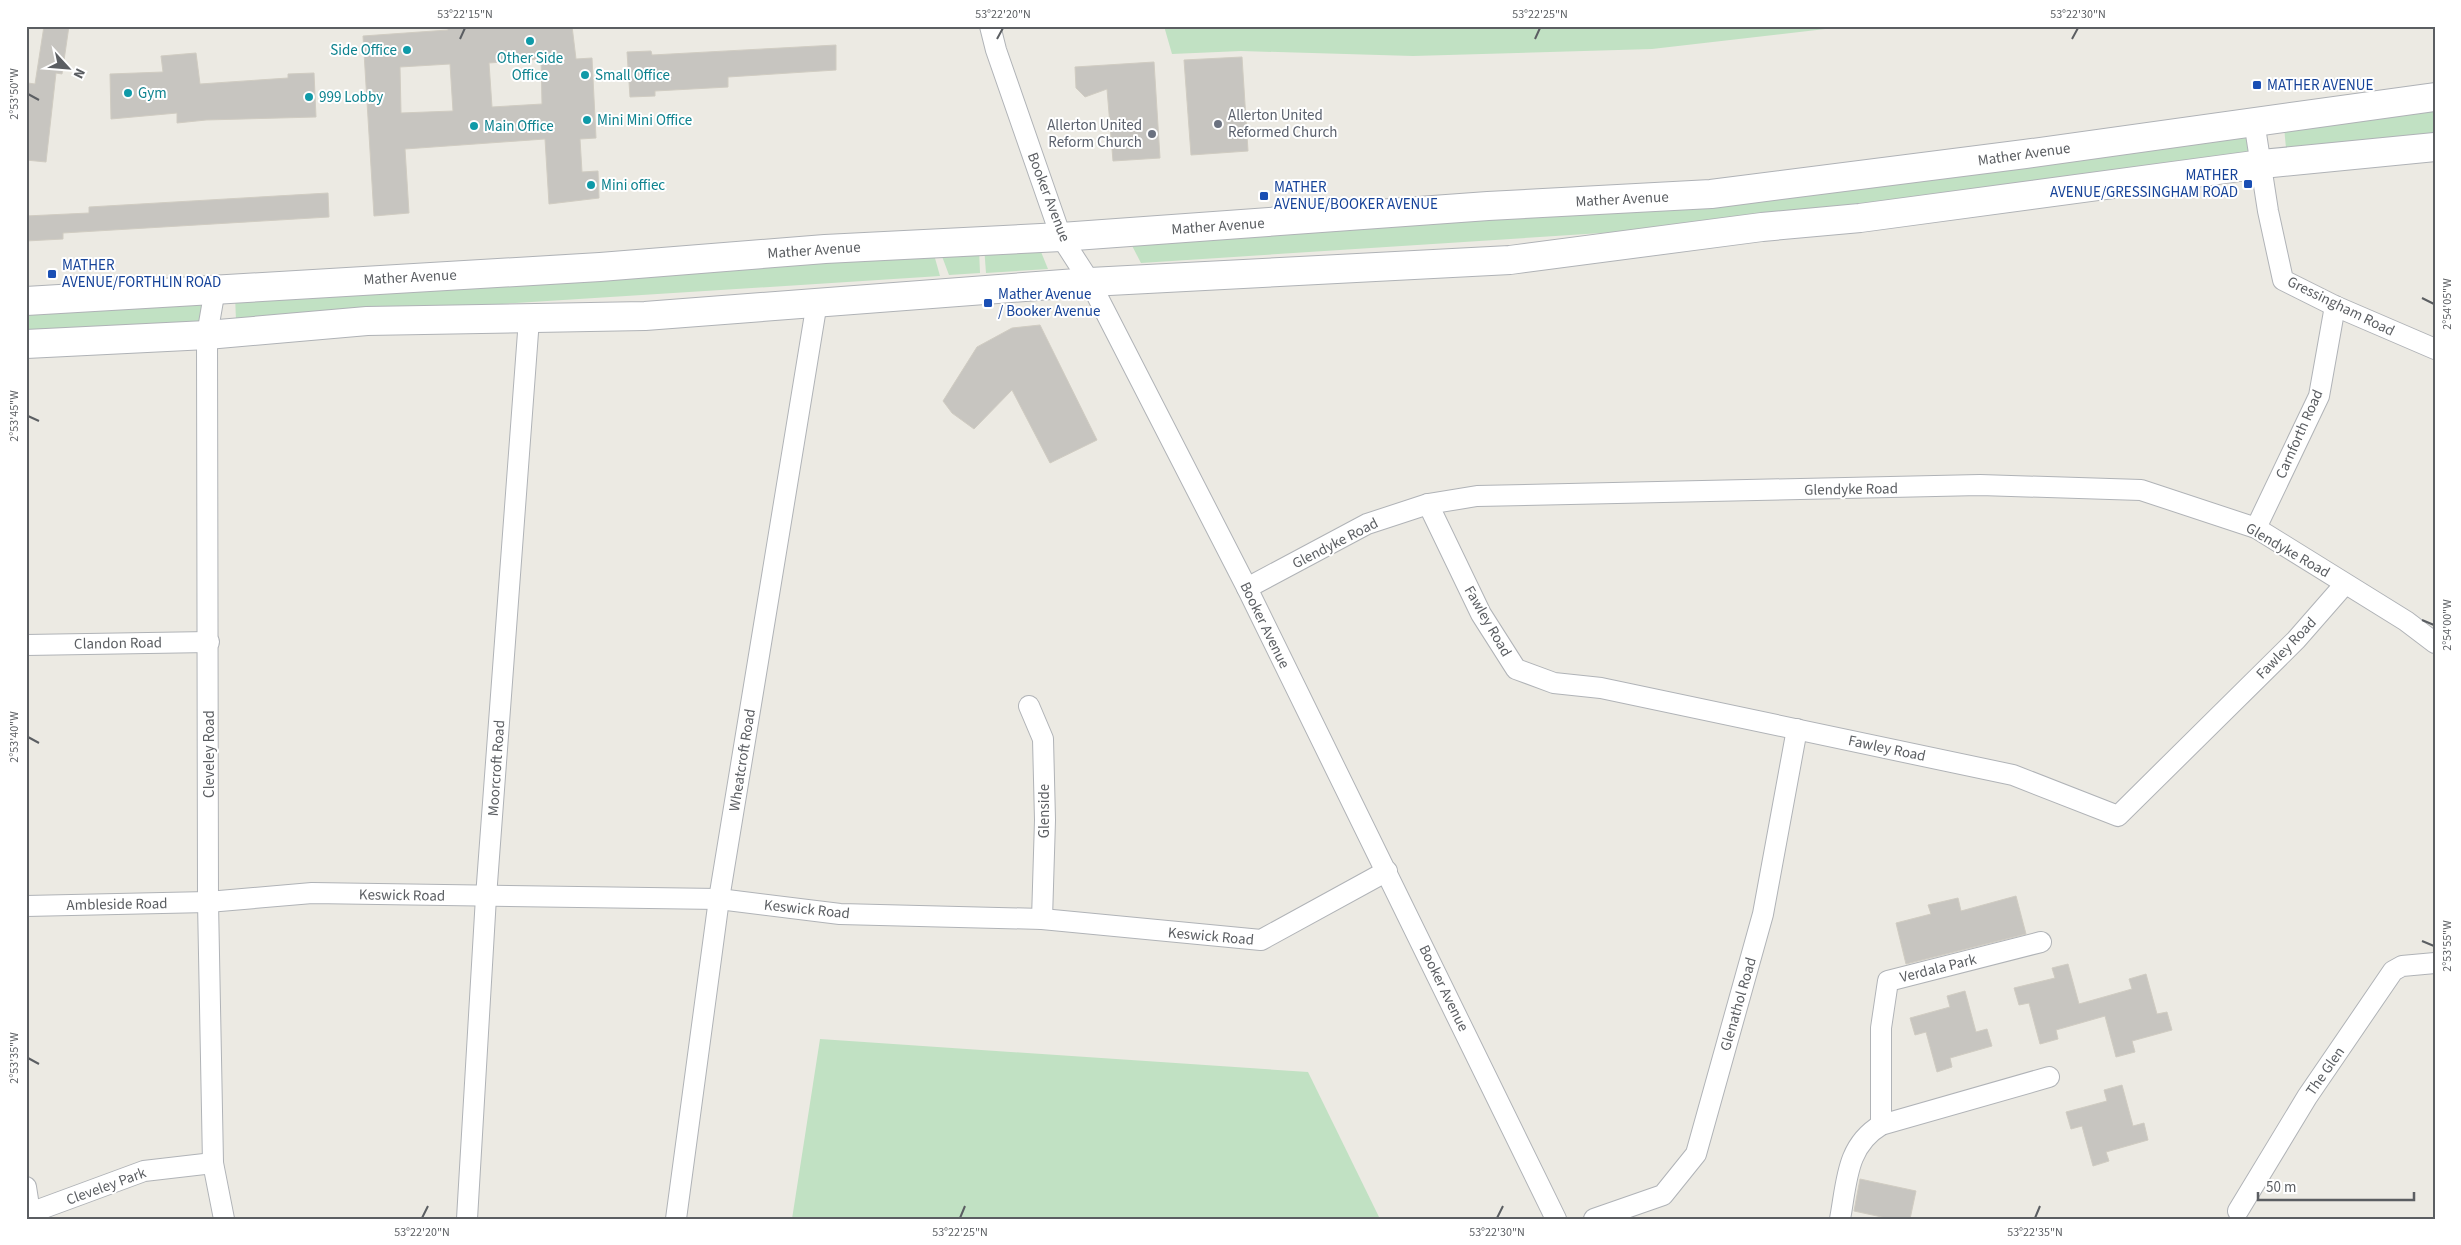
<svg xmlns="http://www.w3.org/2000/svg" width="2461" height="1245" font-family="'Source Sans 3',sans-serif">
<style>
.green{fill:#c1e1c3}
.building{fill:#c7c5c0;stroke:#d0ccc2;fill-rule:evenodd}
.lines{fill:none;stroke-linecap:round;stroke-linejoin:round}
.street-casing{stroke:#b0b3b7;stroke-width:22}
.secondary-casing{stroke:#afb2b6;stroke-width:30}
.street{stroke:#fff;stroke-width:20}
.secondary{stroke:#fff;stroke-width:28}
.ticks{fill:none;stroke:#5b5e62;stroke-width:2}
.culture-dot{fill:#0f9aa8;stroke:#fff;stroke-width:2}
.transit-dot{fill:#1a4fb4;stroke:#fff;stroke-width:2}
.worship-dot{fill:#6b7280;stroke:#fff;stroke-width:2}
.labels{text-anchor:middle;stroke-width:4;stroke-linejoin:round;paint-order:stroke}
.culture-label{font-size:15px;fill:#0d838f;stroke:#fff;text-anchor:start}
.transit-label{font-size:15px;fill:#164399;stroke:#fff;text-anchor:start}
.worship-label{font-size:15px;fill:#5b616d;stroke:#fff;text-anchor:start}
.street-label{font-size:15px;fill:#5b5e62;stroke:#fff}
.neatline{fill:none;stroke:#5b5e62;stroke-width:2}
.ticks-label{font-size:12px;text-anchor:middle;fill:#5b5e62}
</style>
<rect width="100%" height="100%" fill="#eceae3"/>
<!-- green -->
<g class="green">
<path d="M1164,26H1851L1652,49L1413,56L1241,51L1172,54Z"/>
<path d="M2435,107V134L2292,152L2286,148L2284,127Z"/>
<path d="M2248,131L2252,155L2228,160L1648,230L1141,263L1128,238Z"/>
<path d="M1037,242L1048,269L986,273L984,246Z"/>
<path d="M979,248L980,273L949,275L940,251Z"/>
<path d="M933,251L940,276L236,321L235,295Z"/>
<path d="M206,297L203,323L26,334V308Z"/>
<path d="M820,1039L1308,1072L1380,1219H792Z"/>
</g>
<!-- building -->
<g class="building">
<path d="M44,26H69L62,74L56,73L46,162L26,160L28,83L35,84Z"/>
<path d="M448,26H572L576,59L592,58L596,138L580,139L582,172L598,171L599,198L549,204L545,139L405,149L409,213L374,216L363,36L448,30ZM541,59L542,104L492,107L489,63ZM450,64L453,111L401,113L400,67Z"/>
<path d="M836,45V70L728,77V87L655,91V96L630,97L627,52L651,51L652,55Z"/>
<path d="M196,53L200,84L288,78V74L314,73L316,117L206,120L177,123V113L111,119L110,74L163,72L161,56Z"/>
<path d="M1242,57L1248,151L1191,155L1184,60Z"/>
<path d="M1154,62L1160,158L1113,161L1107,89L1085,97L1076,88L1075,67Z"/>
<path d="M328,193L329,217L63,233V239L26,241V216L89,213V207Z"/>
<path d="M1040,325L1097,440L1050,463L1012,390L974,429L952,413L943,401L977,347L1012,328Z"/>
<path d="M2016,896L2026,934L1906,964L1896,923L1931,914L1928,905L1958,898L1961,911Z"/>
<path d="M2068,964L2079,1004L2132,989L2129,979L2146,974L2157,1014L2167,1012L2172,1030L2132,1041L2135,1052L2116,1057L2105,1016L2056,1030L2058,1039L2040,1044L2029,1003L2019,1005L2014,988L2055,978L2052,968Z"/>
<path d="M1965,991L1976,1032L1987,1029L1992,1046L1950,1058L1952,1067L1937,1072L1926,1032L1915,1035L1910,1018L1950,1007L1947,996Z"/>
<path d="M2122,1085L2133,1126L2144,1123L2148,1140L2106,1152L2109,1161L2093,1166L2082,1126L2071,1129L2066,1112L2107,1101L2104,1090Z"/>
<path d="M1860,1179L1916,1191L1910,1219H1891L1854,1211Z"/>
</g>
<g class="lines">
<!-- street casing -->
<g class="street-casing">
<g id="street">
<path d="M990,26L996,50L1061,237L1090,282L1247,588L1556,1219"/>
<path d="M2254,121L2268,211L2283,280L2335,306L2435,349"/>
<path d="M215,289L207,335L208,902L213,1163L224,1219"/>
<path d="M1428,504L1481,614L1516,669L1554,683L1601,688L2013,775L2118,816L2296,640L2345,584"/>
<path d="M2256,528L2319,396L2335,306"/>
<path d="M1247,588L1367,524L1428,504L1477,496L1980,485L2141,490L2256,528L2406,621L2435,643"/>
<path d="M26,645L209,642"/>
<path d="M1029,706L1043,739L1045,820L1042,919"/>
<path d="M26,906L208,902L312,893L719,899L840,914L1042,919L1261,940L1387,871"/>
<path d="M1881,1125V1028L1888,981L2041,942"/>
<path d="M26,1187L31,1219"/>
<path d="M2238,1211L2307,1097L2393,971L2402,966L2435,963"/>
<path d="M30,1213L144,1171L213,1163"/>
<path d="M467,1219L486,897L529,319"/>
<path d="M676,1219L719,899L817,302"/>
<path d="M1594,1219L1663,1195L1696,1154L1763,914L1797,729"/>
<path d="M1840,1219C1847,1182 1846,1146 1881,1125L2049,1077"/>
</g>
</g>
<!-- secondary casing -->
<g class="secondary-casing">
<g id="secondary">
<path d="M26,301L600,267L825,249L1061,237L1488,206L1711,194L2025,154L2435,97"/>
<path d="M26,344L207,335L367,321L645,316L1090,282L1510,260L1762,227L1860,218L2262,164L2435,147"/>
</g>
</g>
<!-- street -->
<use href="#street" class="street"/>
<!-- secondary -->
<use href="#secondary" class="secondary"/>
</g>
<!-- ticks -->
<path class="ticks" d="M460,39L465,28M997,39L1003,28M1535,39L1540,28M2072,39L2078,28M28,94L39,100M2422,298L2434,304M28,416L39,421M2422,620L2434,625M28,737L39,743M2422,941L2434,946M28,1058L39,1064M422,1218L428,1206M960,1218L965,1206M1497,1218L1503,1206M2035,1218L2040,1206"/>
<!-- markers -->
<g class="culture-dot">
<circle cx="530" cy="41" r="5"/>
<circle cx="407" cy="50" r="5"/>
<circle cx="585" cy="75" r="5"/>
<circle cx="128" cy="93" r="5"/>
<circle cx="309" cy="97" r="5"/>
<circle cx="587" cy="120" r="5"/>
<circle cx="474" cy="126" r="5"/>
<circle cx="591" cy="185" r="5"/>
</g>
<g class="transit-dot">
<rect x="2252" y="80" width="10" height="10" rx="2.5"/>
<rect x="2243" y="179" width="10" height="10" rx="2.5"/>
<rect x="1259" y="191" width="10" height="10" rx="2.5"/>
<rect x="47" y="269" width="10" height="10" rx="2.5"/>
<rect x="983" y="298" width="10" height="10" rx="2.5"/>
</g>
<g class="worship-dot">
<circle cx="1218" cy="124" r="5"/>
<circle cx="1152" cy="134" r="5"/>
</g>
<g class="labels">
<!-- culture labels -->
<g class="culture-label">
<text x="397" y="55" text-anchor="end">Side Office</text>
<text x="530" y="63" text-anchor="middle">Other Side<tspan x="530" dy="17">Office</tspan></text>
<text x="595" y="80">Small Office</text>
<text x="138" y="98">Gym</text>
<text x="319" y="102">999 Lobby</text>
<text x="597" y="125">Mini Mini Office</text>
<text x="484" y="131">Main Office</text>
<text x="601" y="190">Mini offiec</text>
</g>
<!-- transit labels -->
<g class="transit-label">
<text x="2267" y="90">MATHER AVENUE</text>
<text x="2238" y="180" text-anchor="end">MATHER<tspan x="2238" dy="17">AVENUE/GRESSINGHAM ROAD</tspan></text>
<text x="1274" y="192">MATHER<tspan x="1274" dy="17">AVENUE/BOOKER AVENUE</tspan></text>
<text x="62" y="270">MATHER<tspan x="62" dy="17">AVENUE/FORTHLIN ROAD</tspan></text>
<text x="998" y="299">Mather Avenue<tspan x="998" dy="17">/ Booker Avenue</tspan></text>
</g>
<!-- worship labels -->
<g class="worship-label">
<text x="1228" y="120">Allerton United<tspan x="1228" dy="17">Reformed Church</tspan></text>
<text x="1142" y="130" text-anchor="end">Allerton United<tspan x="1142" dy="17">Reform Church</tspan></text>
</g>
<!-- street labels -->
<g class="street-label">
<text transform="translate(2024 154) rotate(-8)" y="5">Mather Avenue</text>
<text transform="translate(1049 197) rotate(69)" y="5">Booker Avenue</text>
<text transform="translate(1622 199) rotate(-3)" y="5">Mather Avenue</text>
<text transform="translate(1218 226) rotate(-4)" y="5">Mather Avenue</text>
<text transform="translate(814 250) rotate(-4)" y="5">Mather Avenue</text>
<text transform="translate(410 277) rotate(-3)" y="5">Mather Avenue</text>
<text transform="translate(2341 306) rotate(26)" y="5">Gressingham Road</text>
<text transform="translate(2299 434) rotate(-66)" y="5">Carnforth Road</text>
<text transform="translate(1851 489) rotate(-1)" y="5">Glendyke Road</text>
<text transform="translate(1335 543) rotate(-27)" y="5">Glendyke Road</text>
<text transform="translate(2288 550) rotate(30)" y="5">Glendyke Road</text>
<text transform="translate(1488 621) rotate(60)" y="5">Fawley Road</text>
<text transform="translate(1265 625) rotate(64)" y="5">Booker Avenue</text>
<text transform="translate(118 643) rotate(-1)" y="5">Clandon Road</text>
<text transform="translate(2286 648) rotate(-46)" y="5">Fawley Road</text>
<text transform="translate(1887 748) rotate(12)" y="5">Fawley Road</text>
<text transform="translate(209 754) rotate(-90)" y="5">Cleveley Road</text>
<text transform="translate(742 760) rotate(-81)" y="5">Wheatcroft Road</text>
<text transform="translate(496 768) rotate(-86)" y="5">Moorcroft Road</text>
<text transform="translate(1044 811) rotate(-90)" y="5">Glenside</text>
<text transform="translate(402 895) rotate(1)" y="5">Keswick Road</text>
<text transform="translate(117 904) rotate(-1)" y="5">Ambleside Road</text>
<text transform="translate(807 909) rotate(6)" y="5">Keswick Road</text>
<text transform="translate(1211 936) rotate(5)" y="5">Keswick Road</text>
<text transform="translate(1938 968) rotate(-14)" y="5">Verdala Park</text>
<text transform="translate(1444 988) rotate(64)" y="5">Booker Avenue</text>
<text transform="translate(1738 1004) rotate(-74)" y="5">Glenathol Road</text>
<text transform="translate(2325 1071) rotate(-55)" y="5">The Glen</text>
<text transform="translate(106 1186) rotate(-20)" y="5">Cleveley Park</text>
</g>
</g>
<!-- border -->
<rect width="2461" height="1245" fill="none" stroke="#ffffff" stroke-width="55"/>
<!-- north arrow -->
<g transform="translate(68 68) rotate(116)" stroke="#ffffff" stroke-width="4" paint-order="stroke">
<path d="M0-4L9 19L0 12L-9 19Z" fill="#5b5e62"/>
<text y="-8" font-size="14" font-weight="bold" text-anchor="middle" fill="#5b5e62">N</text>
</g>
<!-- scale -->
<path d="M2258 1192v8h156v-8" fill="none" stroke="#5b5e62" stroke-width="2.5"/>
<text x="2266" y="1192" font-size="15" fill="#5b5e62" stroke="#ffffff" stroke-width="4" paint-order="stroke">50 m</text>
<rect x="28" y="28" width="2406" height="1190" class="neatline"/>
<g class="ticks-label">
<text x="465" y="18">53°22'15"N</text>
<text x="1003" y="18">53°22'20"N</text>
<text x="1540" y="18">53°22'25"N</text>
<text x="2078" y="18">53°22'30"N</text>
<text transform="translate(14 94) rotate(-90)" y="4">2°53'50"W</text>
<text transform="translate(2447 304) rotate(-90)" y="4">2°54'05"W</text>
<text transform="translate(14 416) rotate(-90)" y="4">2°53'45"W</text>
<text transform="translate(2447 625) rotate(-90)" y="4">2°54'00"W</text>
<text transform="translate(14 737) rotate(-90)" y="4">2°53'40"W</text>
<text transform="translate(2447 946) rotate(-90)" y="4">2°53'55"W</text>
<text transform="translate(14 1058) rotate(-90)" y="4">2°53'35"W</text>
<text x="422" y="1236">53°22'20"N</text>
<text x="960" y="1236">53°22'25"N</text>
<text x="1497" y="1236">53°22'30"N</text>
<text x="2035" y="1236">53°22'35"N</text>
</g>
</svg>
